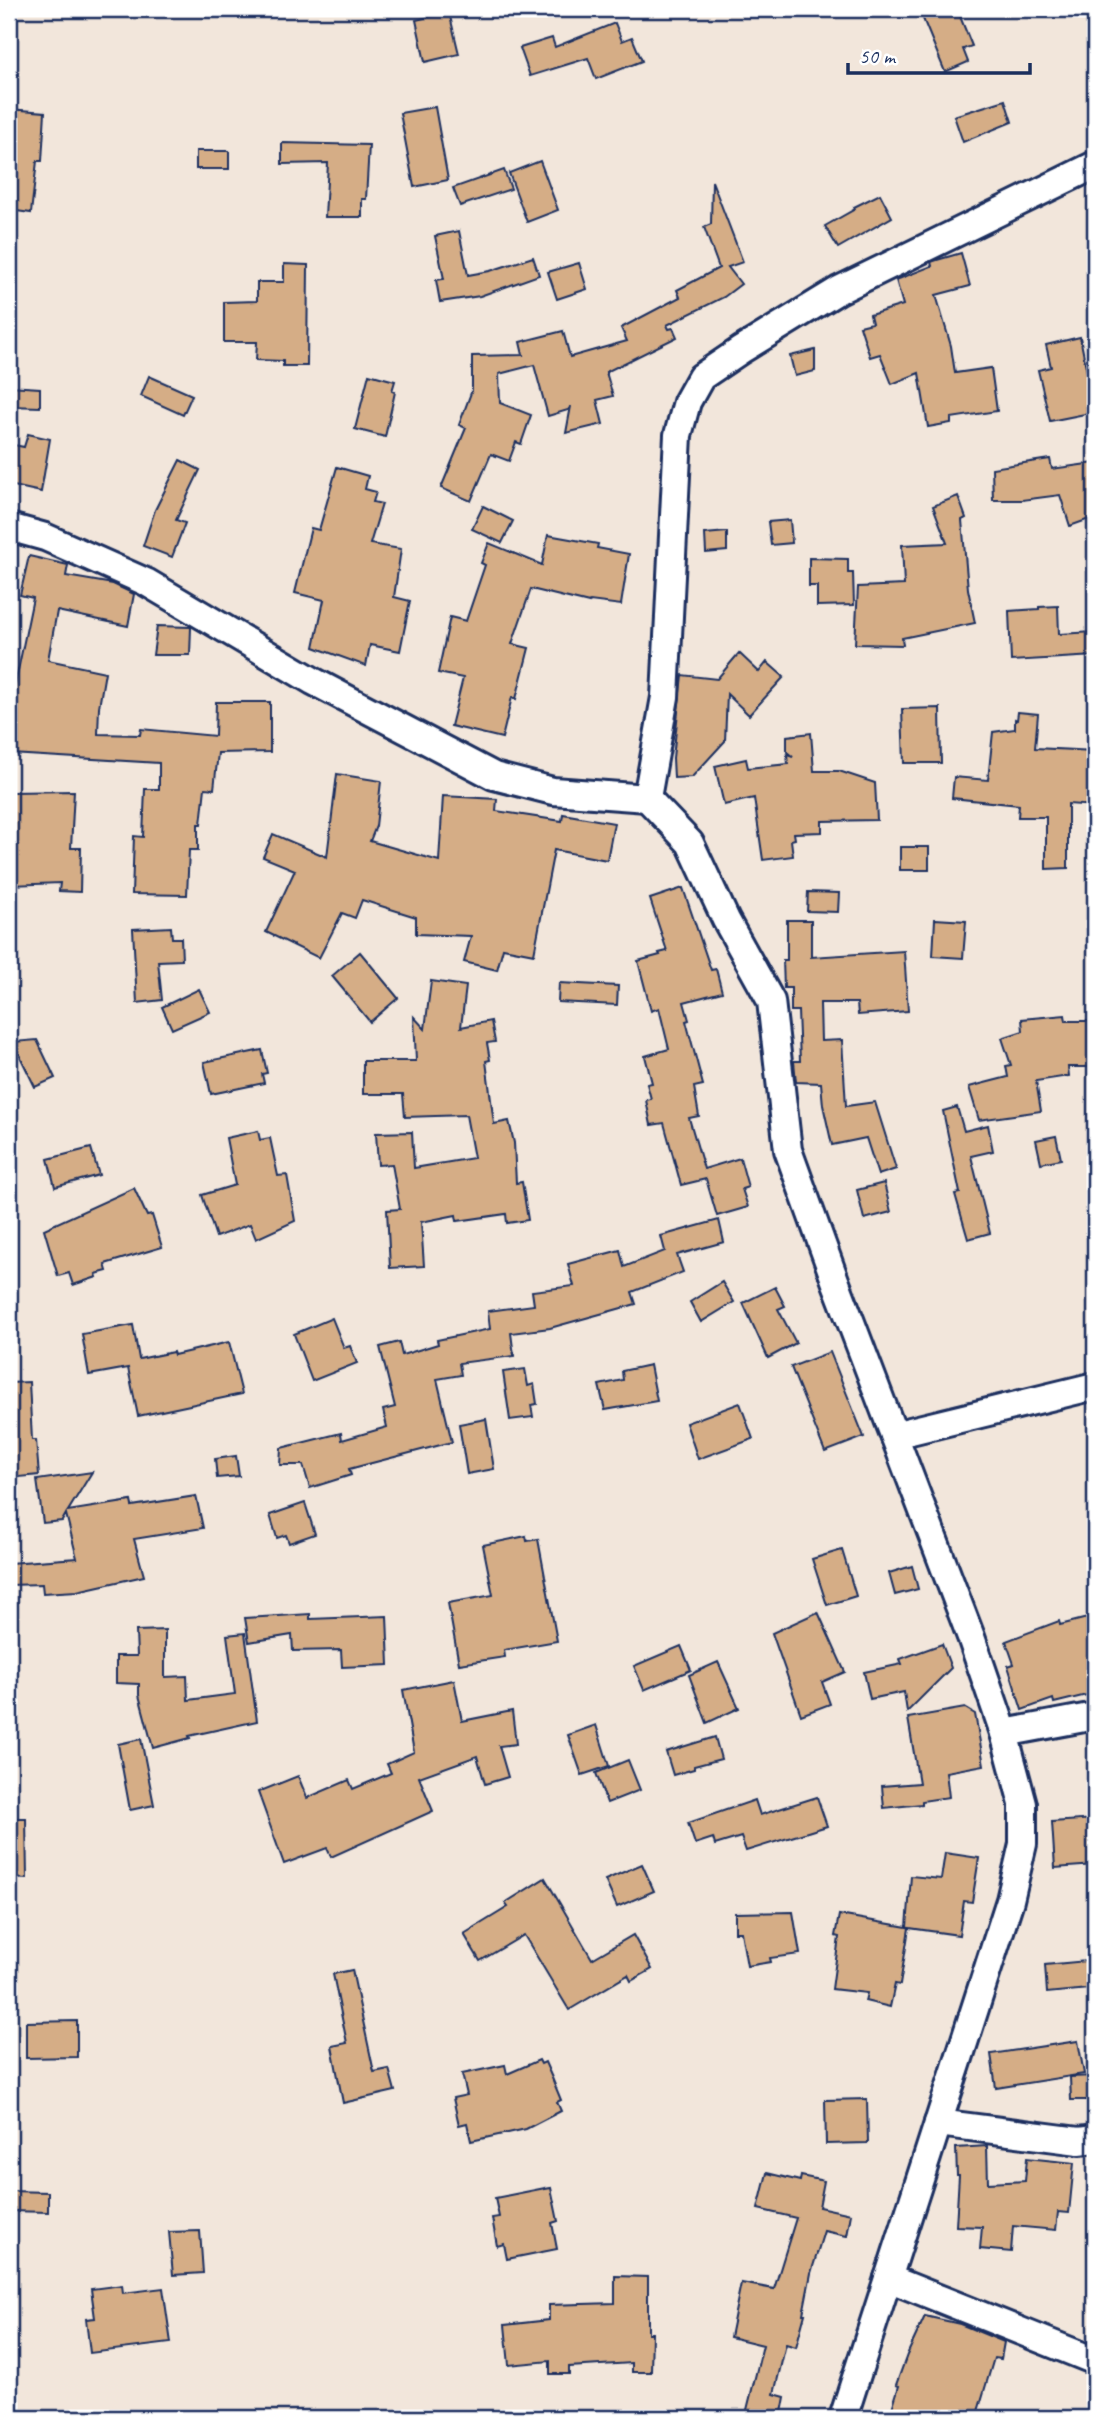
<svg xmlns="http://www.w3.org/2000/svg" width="1104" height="2427" font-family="Caveat,sans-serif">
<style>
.building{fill:#d5ad86;stroke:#1b2f5e;stroke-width:2}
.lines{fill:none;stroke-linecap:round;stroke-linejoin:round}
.minor-casing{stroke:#1b2f5e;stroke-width:32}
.minor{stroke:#fff;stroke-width:26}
</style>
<rect width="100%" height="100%" fill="#f2e6db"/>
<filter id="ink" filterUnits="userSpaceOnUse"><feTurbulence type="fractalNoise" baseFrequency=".0143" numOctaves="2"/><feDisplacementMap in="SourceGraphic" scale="14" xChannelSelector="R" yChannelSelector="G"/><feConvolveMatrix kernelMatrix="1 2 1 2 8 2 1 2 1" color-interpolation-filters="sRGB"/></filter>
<g filter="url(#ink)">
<!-- building -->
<g class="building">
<path d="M919,9H957L972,46L963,49L968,62L945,72Z"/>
<path d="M449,12L459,54L425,62L416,20Z"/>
<path d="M615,23L622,41L632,37L642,61L596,79L588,58L530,76L520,48L552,38L555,47Z"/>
<path d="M1005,100L1012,122L963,142L954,116Z"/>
<path d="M435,107L448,180L414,187L400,113Z"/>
<path d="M9,109L45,112L42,161H37L31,213L9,210Z"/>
<path d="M282,143L369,145L366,199H362V217H325L328,163L282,164Z"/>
<rect x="196" y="151" width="33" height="18"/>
<path d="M540,161L558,210L527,222L509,173Z"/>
<path d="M504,170L511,189L460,206L453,188Z"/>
<path d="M712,181L743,262L728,267L741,284L724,297L667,325L669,329L673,328L677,337L606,372L613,396L597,400L603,424L566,433L571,406L568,410L548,416L534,365L499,374L500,403L531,415L521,444L516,442L509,461L491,454L471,501L441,488L466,428L459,425L472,390V356L523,355L520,342L563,331L570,357L627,341L621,328L680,297L677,290L719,268L704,227L711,224Z"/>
<path d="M880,194L892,217L838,248L825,226L855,209L854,207Z"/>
<path d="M459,231L468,275L490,271L533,257L539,275L480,296L440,302L436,280L444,279L435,236Z"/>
<path d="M961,253L970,286L936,295L951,346L955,373L991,368L997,411L951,418V423L928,427L919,373L892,384L880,354L870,357L860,326L872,323L870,315L903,305L896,280L932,266L931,262L937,260Z"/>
<path d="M579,263L587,289L557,299L548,272Z"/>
<path d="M284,264L308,265L307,366H283V361L256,360L257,342H224V302L257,301V282H284Z"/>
<path d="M1080,337L1095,412L1050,421L1038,370L1051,367L1046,345Z"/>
<path d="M815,350V371L795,376L790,356Z"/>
<path d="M369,374L395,381L392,391L395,392L385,437L355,429Z"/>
<path d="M149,376L192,395L183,415L141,396Z"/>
<path d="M9,386L40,388V407L9,406Z"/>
<path d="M28,434L50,439L41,492L9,485V444L24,447Z"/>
<path d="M1050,459L1052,469L1095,463V517L1070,526L1060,495L1022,500H993L992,468Z"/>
<path d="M180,460L200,470L176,520L185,523L172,557L143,546L155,510Z"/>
<path d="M337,467L368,476L365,489L376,492L373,502L382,504L370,544L401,549L394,597L410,601L400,651L370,645L366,666L314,647L324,600L295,593L311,528L319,530Z"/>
<path d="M958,496L966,518L962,520L968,589L975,623L902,638L903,645L855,644L858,587L904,585L902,545L947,543L933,506Z"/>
<path d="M483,506L513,521L502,543L472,529Z"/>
<path d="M790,520L792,543L771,545L768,522Z"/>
<path d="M727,532V551L706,553L705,534Z"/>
<path d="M548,535L598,544L597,548L629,554L621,605L590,601L589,603L531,589L512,644L529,648L516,699L512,697L502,738L451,726L463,678L438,673L450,617L466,621L485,565L481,563L489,543L542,565Z"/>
<path d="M29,556L68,565L66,576L113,584L134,594L128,626L57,611L48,660L105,672L99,707L98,734L140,735L141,729L215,736L216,702H270V752L218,753L214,789L205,788L201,824H198V850H189L187,895L132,894L134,836L143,837L145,789H159V763L11,754L13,719H9V714L33,598L20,595Z"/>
<path d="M809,558L848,559V573H853L854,605L817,606V586H809Z"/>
<path d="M1058,606L1059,634L1095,632V656L1011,661L1009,611L1039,609V607Z"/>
<path d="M157,626L191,627L190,655H153Z"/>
<path d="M739,653L759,672L767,662L784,677L749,715L727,694L725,741L692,777L674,778L673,758L682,675L717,679Z"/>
<path d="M940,708L941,763H904L902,709Z"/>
<path d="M1018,712L1038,714L1035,748L1095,751V806L1068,804V868L1046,869V817H1018L1019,805L952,798L954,777L988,780L993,732L1015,729V719L1017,720Z"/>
<path d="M811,733L814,771H839L875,783L877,820L822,821V832L794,833L795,839L791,840L793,856L763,860L754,798L724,805L715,766L746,759L748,768L788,764L787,755L793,757L787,752V736Z"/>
<path d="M337,774L381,781L376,826L370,841L439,861L443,796L497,799L496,811L562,821L563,814L614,823L607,860L554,850L534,954L503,948L497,970L464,962L471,936L416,934V917L362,900L355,918L342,913L319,958L266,932L295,870L263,857L273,834L327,857Z"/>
<path d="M74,791L71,848H81L80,892L59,891L60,883L11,885V792Z"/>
<rect x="900" y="847" width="29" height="23"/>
<path d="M683,888L711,970L716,969L722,992L684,1002L689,1020L686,1021L703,1085L694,1087L699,1116L689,1118L704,1169L740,1158L748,1187L742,1189L748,1207L717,1216L706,1179L681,1185L664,1123L651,1125L646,1100L651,1099L647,1084L652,1083L645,1056L669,1049L659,1008L651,1011L638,961L660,955L659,953L667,951L650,899Z"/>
<path d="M808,892L839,893L838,912L807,911Z"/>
<path d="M935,919L966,921L963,958L933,956Z"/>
<path d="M787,920H811V957L904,951L908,1011L858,1015L857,1003H820L821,1041L842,1040L846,1106L875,1102L896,1169L878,1175L866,1138L832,1145L823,1105L821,1083L796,1082L794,1061H800L798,1011H791V988H784L783,960H787Z"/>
<path d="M171,927L172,938H181L182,960L158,961L162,1000L137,1003L133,929Z"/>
<path d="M360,952L398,998L370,1022L332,976Z"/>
<path d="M431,981L466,986L461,1027L491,1021L495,1042L487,1043L490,1060L486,1061L494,1124L509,1121L514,1143L516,1183L522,1182L528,1220L507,1223L506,1214L457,1221L456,1215L421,1222L424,1266L390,1268L387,1210L400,1209L392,1164L378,1165L376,1133L412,1132L414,1168L474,1158L466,1115L405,1117L403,1094H363V1061H416L414,1017L425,1029Z"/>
<path d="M559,983L618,986L617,1005L558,1002Z"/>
<path d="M199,989L210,1012L172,1029L162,1007Z"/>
<path d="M1065,1015L1066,1021H1093L1094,1067H1068L1069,1076L1036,1081L1041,1111L979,1120L969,1087L1008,1077L1006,1066L1011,1065L1002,1038L1023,1031L1022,1019Z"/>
<path d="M37,1040L55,1078L35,1087L13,1042Z"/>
<path d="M262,1050L267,1073L262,1074L264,1083L211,1094L204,1062Z"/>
<path d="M957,1107L964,1131L988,1125L993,1151L971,1156L990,1233L968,1239L955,1194L960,1193L943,1111Z"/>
<path d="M258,1131L260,1140L270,1138L278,1176L287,1175L295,1221L256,1239L250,1224L216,1237L202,1195L235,1185L226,1138Z"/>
<path d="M1056,1136L1061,1159L1041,1163L1036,1140Z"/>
<path d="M91,1148L99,1175L55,1187L48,1159Z"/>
<path d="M884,1183L891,1212L864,1219L857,1190Z"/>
<path d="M134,1188L147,1216L152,1215L162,1247L105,1264L107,1271L96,1274L97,1277L73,1285L69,1273L58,1276L44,1229Z"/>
<path d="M719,1220L724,1242L677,1255L683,1272L632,1292L636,1304L550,1328L511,1333L514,1356L459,1363L461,1375L437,1379L452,1442L349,1469L351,1475L310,1488L303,1465H280L281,1448L341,1433L342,1440L387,1427L383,1410L395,1407L380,1347L399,1342L402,1355L438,1344L437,1340L490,1329L488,1311L534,1305L532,1291L574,1286L568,1264L620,1250L624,1267L665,1251L661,1236Z"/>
<path d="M722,1282L734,1302L701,1322L690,1302Z"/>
<path d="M775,1287L785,1306L778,1309L796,1343L768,1358L743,1303Z"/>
<path d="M332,1318L344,1348L350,1346L357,1363L312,1381L294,1334Z"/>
<path d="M133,1325L139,1359L173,1352L174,1355L229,1342L242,1394L138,1416L128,1368L89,1375L82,1334Z"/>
<path d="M830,1352L864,1437L825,1452L791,1367Z"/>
<path d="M650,1365L657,1401L605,1410L599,1385L623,1380L622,1371Z"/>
<path d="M525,1369L528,1386L534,1384L537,1404L531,1405L533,1417L510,1420L503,1372Z"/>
<path d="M29,1382L32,1440H36L39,1475L9,1478V1383Z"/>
<path d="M740,1403L753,1439L698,1459L686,1423Z"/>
<path d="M486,1419L494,1469L467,1474L459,1424Z"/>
<path d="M236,1456L239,1476L217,1478L215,1459Z"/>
<path d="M92,1472L68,1511L131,1501L132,1506L196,1496L203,1528L134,1539L144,1576L77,1591L43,1593L42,1584L9,1585V1563L77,1558L66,1514L62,1521L43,1523L37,1480Z"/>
<path d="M305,1503L315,1534L289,1543L286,1535L277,1538L270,1515Z"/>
<path d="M526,1536L527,1541L538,1539L557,1641L504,1650L505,1657L459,1664L448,1603L493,1595L483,1545Z"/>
<path d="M842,1550L856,1596L827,1605L812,1559Z"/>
<path d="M912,1566L918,1589L895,1595L889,1573Z"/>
<path d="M818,1612L845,1672L822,1682L830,1704L801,1715L772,1633Z"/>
<path d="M310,1614V1619L387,1616L389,1665L342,1667L341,1650L293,1651L292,1635L249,1642L245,1618Z"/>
<path d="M1095,1616V1693L1054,1703L1053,1699L1022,1710L1008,1666L1014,1664L1006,1641L1059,1621L1060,1625Z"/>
<path d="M165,1630V1677L187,1676L188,1700L235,1694L227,1635L245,1633L257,1721L189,1736L190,1738L153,1748L139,1695V1684L116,1683V1656H137L136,1631Z"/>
<path d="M942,1644L951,1668L907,1712L904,1692L870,1699L864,1672L902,1664L900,1659Z"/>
<path d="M681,1646L691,1670L644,1690L634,1666Z"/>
<path d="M718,1662L739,1708L707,1723L689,1675Z"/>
<path d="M454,1680L462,1721L512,1711L516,1744L499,1746L508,1777L485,1784L477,1756L419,1777L433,1811L331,1857L327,1848L284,1864L258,1792L298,1776L307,1798L349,1780L353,1789L391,1773L387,1764L414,1752L403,1690Z"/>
<path d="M965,1708L975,1714L984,1765L946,1772L949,1797L922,1801V1804L884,1808L882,1786L919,1783L908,1718Z"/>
<path d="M596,1725L609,1766L582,1775L568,1735Z"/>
<path d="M715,1737L721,1759L694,1766V1769L673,1775L666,1752Z"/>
<path d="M141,1739L154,1805L130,1810L118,1744Z"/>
<path d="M628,1760L640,1790L607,1803L596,1773Z"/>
<path d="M817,1797L827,1826L746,1851L741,1837L715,1845L713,1838L695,1844L688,1823L755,1800L760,1815Z"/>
<path d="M9,1818H26L27,1879L9,1878Z"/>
<path d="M1095,1819V1865L1055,1868L1052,1822Z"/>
<path d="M945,1853L979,1858L972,1902L964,1901L959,1935L909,1928L900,1985L895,1984L890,2007L865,2001L867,1993L832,1989L839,1937L835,1936L839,1915L907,1927L911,1876L941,1879Z"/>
<path d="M642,1864L654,1891L617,1907L605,1880Z"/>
<path d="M545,1878L592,1959L633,1935L652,1969L631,1981L628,1975L569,2010L524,1935L480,1961L464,1934L508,1907L505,1903Z"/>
<path d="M793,1912L800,1954L770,1958L771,1962L747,1966L741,1932H735V1913Z"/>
<path d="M1086,1961L1088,1989L1047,1993L1045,1965Z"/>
<path d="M352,1970L374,2072L389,2069L395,2091L343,2103L332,2046L347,2043L333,1974Z"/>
<path d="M77,2021V2057L26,2058V2022Z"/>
<path d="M1078,2041L1084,2074L996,2088L991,2054Z"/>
<path d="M539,2060L541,2064L545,2062L552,2078L561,2100L557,2102L561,2111L526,2129L471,2141L467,2123L459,2125L453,2098L467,2095L462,2074L505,2065L507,2074Z"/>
<path d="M1095,2076V2100H1071L1070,2077Z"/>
<path d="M867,2099L868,2143L826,2144L825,2100Z"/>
<path d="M987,2146L988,2183L1025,2181L1027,2158L1074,2163L1069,2213L1058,2212L1056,2230L1013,2226L1011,2252L980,2249L982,2227L956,2226L959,2175H957L956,2148Z"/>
<path d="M767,2173L800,2181L801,2176L824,2181L819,2207L851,2214L847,2236L824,2231L811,2273L803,2314H805L796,2347L786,2344L774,2394L785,2397L781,2418H745L763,2345L730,2337L741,2283L774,2289L796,2218L758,2209Z"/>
<path d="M545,2188V2189L551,2188L558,2221L552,2223L557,2249L507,2259L504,2244L497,2246L492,2218L499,2217L495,2198Z"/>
<path d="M9,2191L48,2192V2212L9,2211Z"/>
<path d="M200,2231L203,2273L173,2275L169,2232Z"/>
<path d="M615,2276L648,2277V2333H652L651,2372H632V2363L569,2367V2374H550V2361L509,2365L505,2325L549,2320V2305L615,2303Z"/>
<path d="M122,2285L123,2293L163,2288L171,2343L90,2353L86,2319L95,2318L91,2289Z"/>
<path d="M925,2316L960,2324L1004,2342L1001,2359L994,2358L976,2418H889L899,2386L896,2385L907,2355Z"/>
</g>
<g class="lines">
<!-- minor casing -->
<g class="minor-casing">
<g id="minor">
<path d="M9,527L45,537L146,582L313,681L494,776L553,791L647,798"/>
<path d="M894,1435L1095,1386"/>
<path d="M1004,1733L1095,1716"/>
<path d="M938,2123L1079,2141L1095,2139"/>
<path d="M888,2278L1095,2361"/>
<path d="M843,2418L1010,1900L1023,1844V1804L1004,1733L971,1637L836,1283L788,1150L771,1001L726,920L690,843L647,798L665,697L678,435L687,402L701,377L741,350L839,290L1095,165"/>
</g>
</g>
<!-- minor -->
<use href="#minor" class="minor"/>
</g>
</g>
<!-- margin -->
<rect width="1104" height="2427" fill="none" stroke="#fff" stroke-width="35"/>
<rect x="18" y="18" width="1069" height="2392" fill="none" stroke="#1b2f5e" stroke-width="2.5" filter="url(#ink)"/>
<!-- scale -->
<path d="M848 63v10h182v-10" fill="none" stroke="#1b2f5e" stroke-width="3.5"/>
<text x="859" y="63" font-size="21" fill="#1b2f5e" stroke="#ffffff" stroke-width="5" paint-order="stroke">50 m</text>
</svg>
